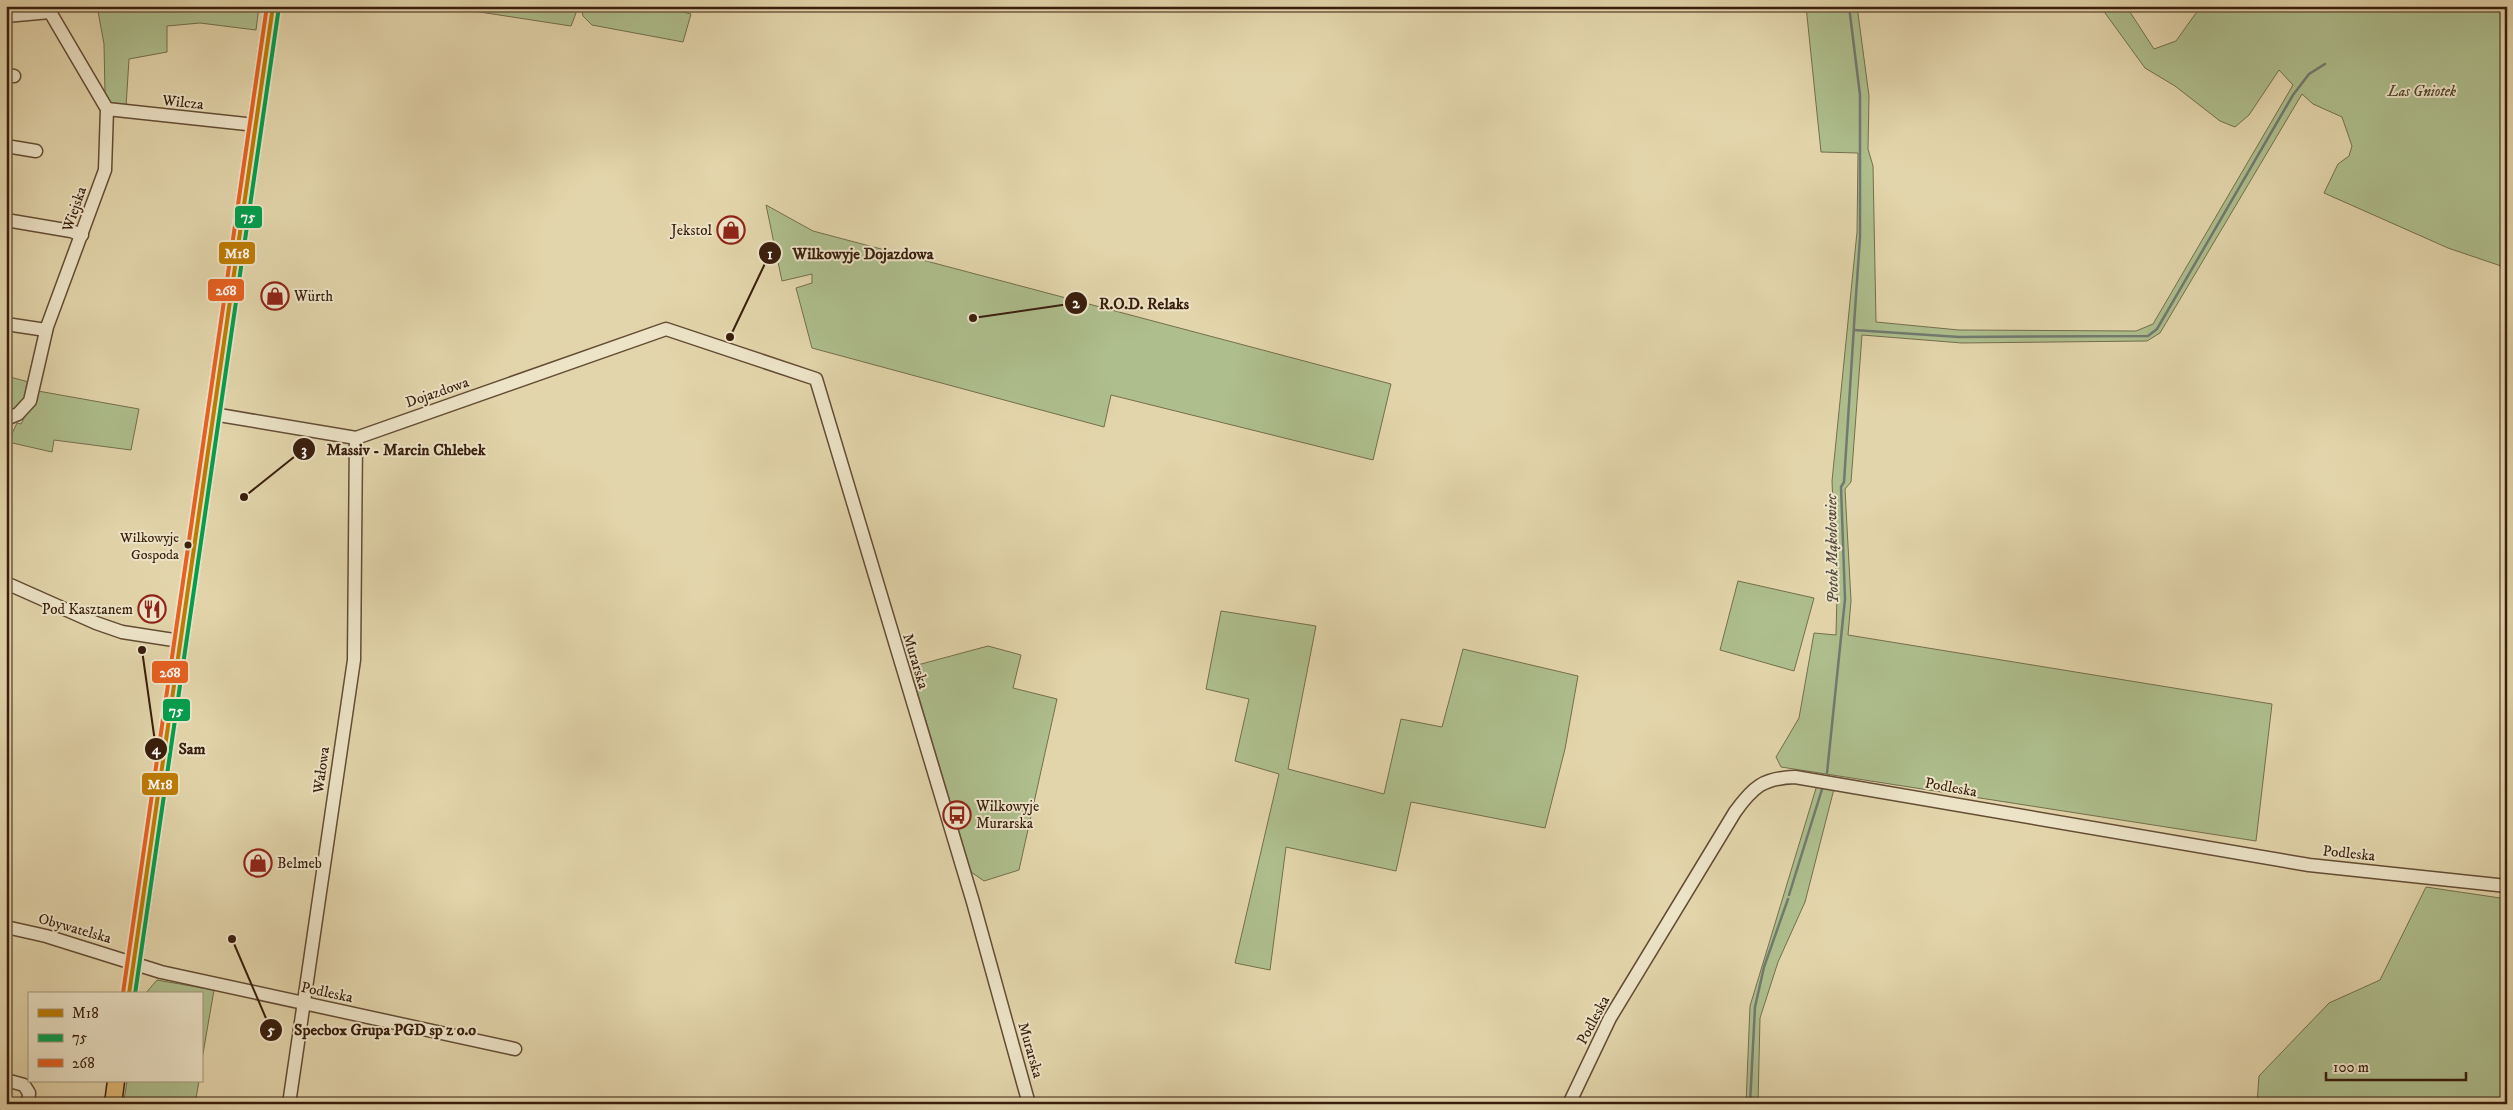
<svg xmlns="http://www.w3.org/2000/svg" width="2513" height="1110" font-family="'IM FELL DW Pica',serif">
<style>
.green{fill:#aebe8d;stroke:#746e4d}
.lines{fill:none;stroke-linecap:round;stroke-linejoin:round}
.stream{stroke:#717a70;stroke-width:2.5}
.minor-casing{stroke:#644c34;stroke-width:15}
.major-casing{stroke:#391e0d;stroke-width:19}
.minor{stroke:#ede4c8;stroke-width:12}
.major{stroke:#e2ba76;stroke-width:16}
.bus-1-casing{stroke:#ede4c8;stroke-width:8}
.bus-2-casing{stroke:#ede4c8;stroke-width:8}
.bus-3-casing{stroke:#ede4c8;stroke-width:8}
.bus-1{stroke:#be7d04;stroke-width:4}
.bus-2{stroke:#039f4e;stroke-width:4}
.bus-3{stroke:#e96121;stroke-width:4}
.bus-dot{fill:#391e0d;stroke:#ede4c8;stroke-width:2}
.labels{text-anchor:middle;stroke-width:4;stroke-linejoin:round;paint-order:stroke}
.bus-label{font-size:14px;fill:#391e0d;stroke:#ede4c8;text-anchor:end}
.park-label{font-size:15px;font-style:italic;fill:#56462d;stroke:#ede4c8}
.street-label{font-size:15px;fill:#391e0d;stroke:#ede4c8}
.poi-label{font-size:15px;fill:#391e0d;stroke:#ede4c8;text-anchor:start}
.water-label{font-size:16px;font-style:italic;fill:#554c3f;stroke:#ede4c8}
.leader{fill:none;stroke:#391e0d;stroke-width:2}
.callout-dot{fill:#391e0d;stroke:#ede4c8;stroke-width:2}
.mark-label{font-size:15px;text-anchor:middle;font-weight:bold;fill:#fff}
.callout-label{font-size:16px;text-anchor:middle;font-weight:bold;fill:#391e0d;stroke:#ede4c8;stroke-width:4;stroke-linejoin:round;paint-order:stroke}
.line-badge{stroke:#ede4c8;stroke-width:2}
.badge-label{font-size:14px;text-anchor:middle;font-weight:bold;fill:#fff}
</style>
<rect width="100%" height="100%" fill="#e3d5ab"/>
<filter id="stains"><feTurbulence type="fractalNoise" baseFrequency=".004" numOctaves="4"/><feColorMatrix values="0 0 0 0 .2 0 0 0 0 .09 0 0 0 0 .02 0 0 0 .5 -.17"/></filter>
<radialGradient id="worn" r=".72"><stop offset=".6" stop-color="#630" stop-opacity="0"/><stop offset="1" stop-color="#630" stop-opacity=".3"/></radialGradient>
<!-- green -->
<g class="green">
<path d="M97,6H259L256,30L200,23L167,26V52L129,59L126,107L111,103L105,94L104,44Z"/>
<path d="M573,6L576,13L571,26L447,7Z"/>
<path d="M581,6H659L691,14L683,42L592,25L583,16Z"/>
<path d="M1806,6H1857L1869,96L1868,149L1873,166L1876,322L1959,330L2136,331L2153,324L2293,85L2279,70L2249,115L2235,127L2220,121L2175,86L2145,68L2100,6H2126L2154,49L2176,41L2201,6H2507V268L2448,248L2324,193L2338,164L2349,156L2352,146L2342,117L2313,104L2302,94L2160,333L2147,341L1962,343L1862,335L1851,482L1845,489L1851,601L1848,635L2272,704L2256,841L1781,767L1776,757L1799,718L1814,633L1836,635L1837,594L1832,481L1857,232L1858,153L1821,152Z"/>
<path d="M766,205L813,231L1391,384L1373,460L1111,395L1104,427L812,348L796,288L812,283V274L782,281Z"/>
<path d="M6,376L29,382L26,400L6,416Z"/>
<path d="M38,391L139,409L131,450L54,440L52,452L8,442L17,423L21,424Z"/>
<path d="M1738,581L1814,598L1794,671L1720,650Z"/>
<path d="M1221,611L1316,626L1288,769L1384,794L1401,719L1442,727L1463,649L1578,676L1565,749L1545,828L1411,802L1396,871L1286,847L1270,970L1235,963L1279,774L1235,761L1249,699L1206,689Z"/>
<path d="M988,646L1021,655L1013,688L1057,699L1019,870L984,881L971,872L910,667Z"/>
<path d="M1817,785L1834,789L1805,902L1778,962L1760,1018L1758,1104H1746L1750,1006Z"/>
<path d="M2426,887L2507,899V1104H2257L2259,1076L2329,1003L2380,980Z"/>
<path d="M157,980L214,990L201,1065V994H145Z"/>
<path d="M127,1081H199L195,1104H144L124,1101Z"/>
</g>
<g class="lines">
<!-- stream -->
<g class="stream">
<path d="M1849,6L1860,95V155"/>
<path d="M1854,325L1860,237V157"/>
<path d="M1854,330L1959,337L2148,336L2157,329L2293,95L2309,74L2325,64"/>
<path d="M1827,773L1845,599L1841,487L1844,482L1854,326"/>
<path d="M1789,895L1823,786"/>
<path d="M1750,1104L1755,1007L1764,967L1788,899"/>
</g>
<!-- minor casing -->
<g class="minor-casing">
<g id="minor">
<path d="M6,16L50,12"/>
<path d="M6,75L14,76"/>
<path d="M107,109L256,125"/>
<path d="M6,146L36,151"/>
<path d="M6,220L71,231L82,235"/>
<path d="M6,324L46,330"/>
<path d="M213,414L356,438L666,329L816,379L973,902L1029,1104"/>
<path d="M6,419L18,414L30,401L47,327L105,170L107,109L50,12L51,6"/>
<path d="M6,583L96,623L122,632L180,641"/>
<path d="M6,927L46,936L161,972L515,1049"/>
<path d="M6,1080L24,1085L29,1093L28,1104"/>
<path d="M289,1104L354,660L356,438"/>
<path d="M1569,1104L1610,1018L1735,812C1753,787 1763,778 1795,777L2309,865L2507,886"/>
</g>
</g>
<!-- major casing -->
<g class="major-casing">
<g id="major">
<path d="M129,994L273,6"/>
<path d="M113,1104L116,1081"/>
</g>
</g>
<!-- minor -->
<use href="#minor" class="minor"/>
<!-- major -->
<use href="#major" class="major"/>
<!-- bus-1 casing -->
<g class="bus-1-casing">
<path id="bus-1" d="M129,994L273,6"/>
</g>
<!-- bus-2 casing -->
<g class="bus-2-casing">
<path id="bus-2" d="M135,994L279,7"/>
</g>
<!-- bus-3 casing -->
<g class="bus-3-casing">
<path id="bus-3" d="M123,993L267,6"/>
</g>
<!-- bus-1 -->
<use href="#bus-1" class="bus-1"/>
<!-- bus-2 -->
<use href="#bus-2" class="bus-2"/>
<!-- bus-3 -->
<use href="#bus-3" class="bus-3"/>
</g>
<!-- icons -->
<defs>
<g id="shop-ring" transform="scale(1.4375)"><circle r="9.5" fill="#ede4c8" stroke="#8f2418" stroke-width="1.5"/><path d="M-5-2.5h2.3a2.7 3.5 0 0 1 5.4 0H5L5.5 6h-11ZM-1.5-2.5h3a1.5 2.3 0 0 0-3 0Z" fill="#8f2418"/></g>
<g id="restaurant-ring" transform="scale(1.4375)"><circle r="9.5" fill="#ede4c8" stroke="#8f2418" stroke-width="1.5"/><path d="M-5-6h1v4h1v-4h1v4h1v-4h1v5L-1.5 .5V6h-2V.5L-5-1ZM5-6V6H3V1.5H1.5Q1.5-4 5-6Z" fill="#8f2418"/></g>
<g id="bus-ring" transform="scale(1.4375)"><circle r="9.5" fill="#ede4c8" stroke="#8f2418" stroke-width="1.5"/><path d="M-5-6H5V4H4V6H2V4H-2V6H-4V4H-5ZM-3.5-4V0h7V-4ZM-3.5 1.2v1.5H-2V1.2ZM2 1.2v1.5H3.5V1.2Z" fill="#8f2418"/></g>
</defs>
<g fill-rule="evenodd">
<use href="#shop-ring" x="731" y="230"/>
<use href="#shop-ring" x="275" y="296"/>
<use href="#restaurant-ring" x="152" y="609"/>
<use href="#bus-ring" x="957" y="815"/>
<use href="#shop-ring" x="258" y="863"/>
</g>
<!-- markers -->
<circle class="bus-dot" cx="188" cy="545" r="4.5"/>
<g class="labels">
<!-- bus labels -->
<g class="bus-label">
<text x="179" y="542">Wilkowyje<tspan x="179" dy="17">Gospoda</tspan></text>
</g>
<!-- park labels -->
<g class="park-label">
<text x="2422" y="96">Las Gniotek</text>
</g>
<!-- street labels -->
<g class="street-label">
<text transform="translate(183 102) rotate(6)" y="5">Wilcza</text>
<text transform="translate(74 209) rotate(-71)" y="5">Wiejska</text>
<text transform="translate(437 392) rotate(-19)" y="5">Dojazdowa</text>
<text transform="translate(916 661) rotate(73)" y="5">Murarska</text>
<text transform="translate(321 770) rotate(-82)" y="5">Wałowa</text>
<text transform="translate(1951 787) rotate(10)" y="5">Podleska</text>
<text transform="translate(2349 853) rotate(6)" y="5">Podleska</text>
<text transform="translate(75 928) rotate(16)" y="5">Obywatelska</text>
<text transform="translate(327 992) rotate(12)" y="5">Podleska</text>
<text transform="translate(1593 1020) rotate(-62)" y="5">Podleska</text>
<text transform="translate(1031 1050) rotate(74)" y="5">Murarska</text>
</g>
<!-- poi labels -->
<g class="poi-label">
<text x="712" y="235" text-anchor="end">Jekstol</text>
<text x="294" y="301">Würth</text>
<text x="133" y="614" text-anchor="end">Pod Kasztanem</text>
<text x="976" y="811">Wilkowyje<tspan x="976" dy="17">Murarska</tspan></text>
<text x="277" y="868">Belmeb</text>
</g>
<!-- water labels -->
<g class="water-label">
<text transform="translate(1831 549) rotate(-91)" y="6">Potok Mąkołowiec</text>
</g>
</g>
<!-- callouts -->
<path class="leader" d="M730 337L770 253M973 318L1076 303M244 497L304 449M142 650L156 749M232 939L271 1030"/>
<g class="callout-dot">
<circle cx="730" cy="337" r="5"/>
<circle cx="973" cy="318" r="5"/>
<circle cx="244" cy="497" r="5"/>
<circle cx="142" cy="650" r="5"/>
<circle cx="232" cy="939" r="5"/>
<circle cx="770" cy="253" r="12"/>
<circle cx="1076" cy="303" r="12"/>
<circle cx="304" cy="449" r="12"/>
<circle cx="156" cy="749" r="12"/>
<circle cx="271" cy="1030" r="12"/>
</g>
<g class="mark-label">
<text x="770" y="259">1</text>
<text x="1076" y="308">2</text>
<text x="304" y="455">3</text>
<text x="156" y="754">4</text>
<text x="271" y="1035">5</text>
</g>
<g class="callout-label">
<text x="863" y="259">Wilkowyje Dojazdowa</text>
<text x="1144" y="309">R.O.D. Relaks</text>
<text x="406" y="455">Massiv - Marcin Chlebek</text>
<text x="192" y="754">Sam</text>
<text x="385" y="1035">Specbox Grupa PGD sp z o.o</text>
</g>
<g class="line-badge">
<rect x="234" y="205" width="29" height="24" rx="5" fill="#039f4e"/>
<rect x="218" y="241" width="38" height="24" rx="5" fill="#be7d04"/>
<rect x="207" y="278" width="38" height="24" rx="5" fill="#e96121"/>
<rect x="151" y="660" width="38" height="24" rx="5" fill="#e96121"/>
<rect x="162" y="698" width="29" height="24" rx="5" fill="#039f4e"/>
<rect x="141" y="772" width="38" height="24" rx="5" fill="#be7d04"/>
</g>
<g class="badge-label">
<text x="248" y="221">75</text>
<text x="237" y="258">M18</text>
<text x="226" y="295">268</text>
<text x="170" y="677">268</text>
<text x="176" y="715">75</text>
<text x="160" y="789">M18</text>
</g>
<!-- margin -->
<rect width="2513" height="1110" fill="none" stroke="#e3d5ab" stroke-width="25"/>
<rect x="8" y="8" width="2498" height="1095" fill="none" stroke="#391e0d" stroke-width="2.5"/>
<rect x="12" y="12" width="2488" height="1085" fill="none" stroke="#391e0d"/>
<!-- legend -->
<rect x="28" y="992" width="175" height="90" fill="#ede4c8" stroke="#a5957d"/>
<rect x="38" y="1009" width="25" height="8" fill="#be7d04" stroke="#a5957d"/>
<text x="72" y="1018" font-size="15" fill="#391e0d">M18</text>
<rect x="38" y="1034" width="25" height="8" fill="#039f4e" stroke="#a5957d"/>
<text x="72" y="1042" font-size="15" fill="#391e0d">75</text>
<rect x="38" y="1059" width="25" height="8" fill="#e96121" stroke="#a5957d"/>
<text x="72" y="1068" font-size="15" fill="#391e0d">268</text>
<!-- scale -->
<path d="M2326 1072v8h140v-8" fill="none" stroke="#391e0d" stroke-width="2.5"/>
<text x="2333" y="1072" font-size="15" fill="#391e0d" stroke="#ede4c8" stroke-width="4" paint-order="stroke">100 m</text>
<rect width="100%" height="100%" filter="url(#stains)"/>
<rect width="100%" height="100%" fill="url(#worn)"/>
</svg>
